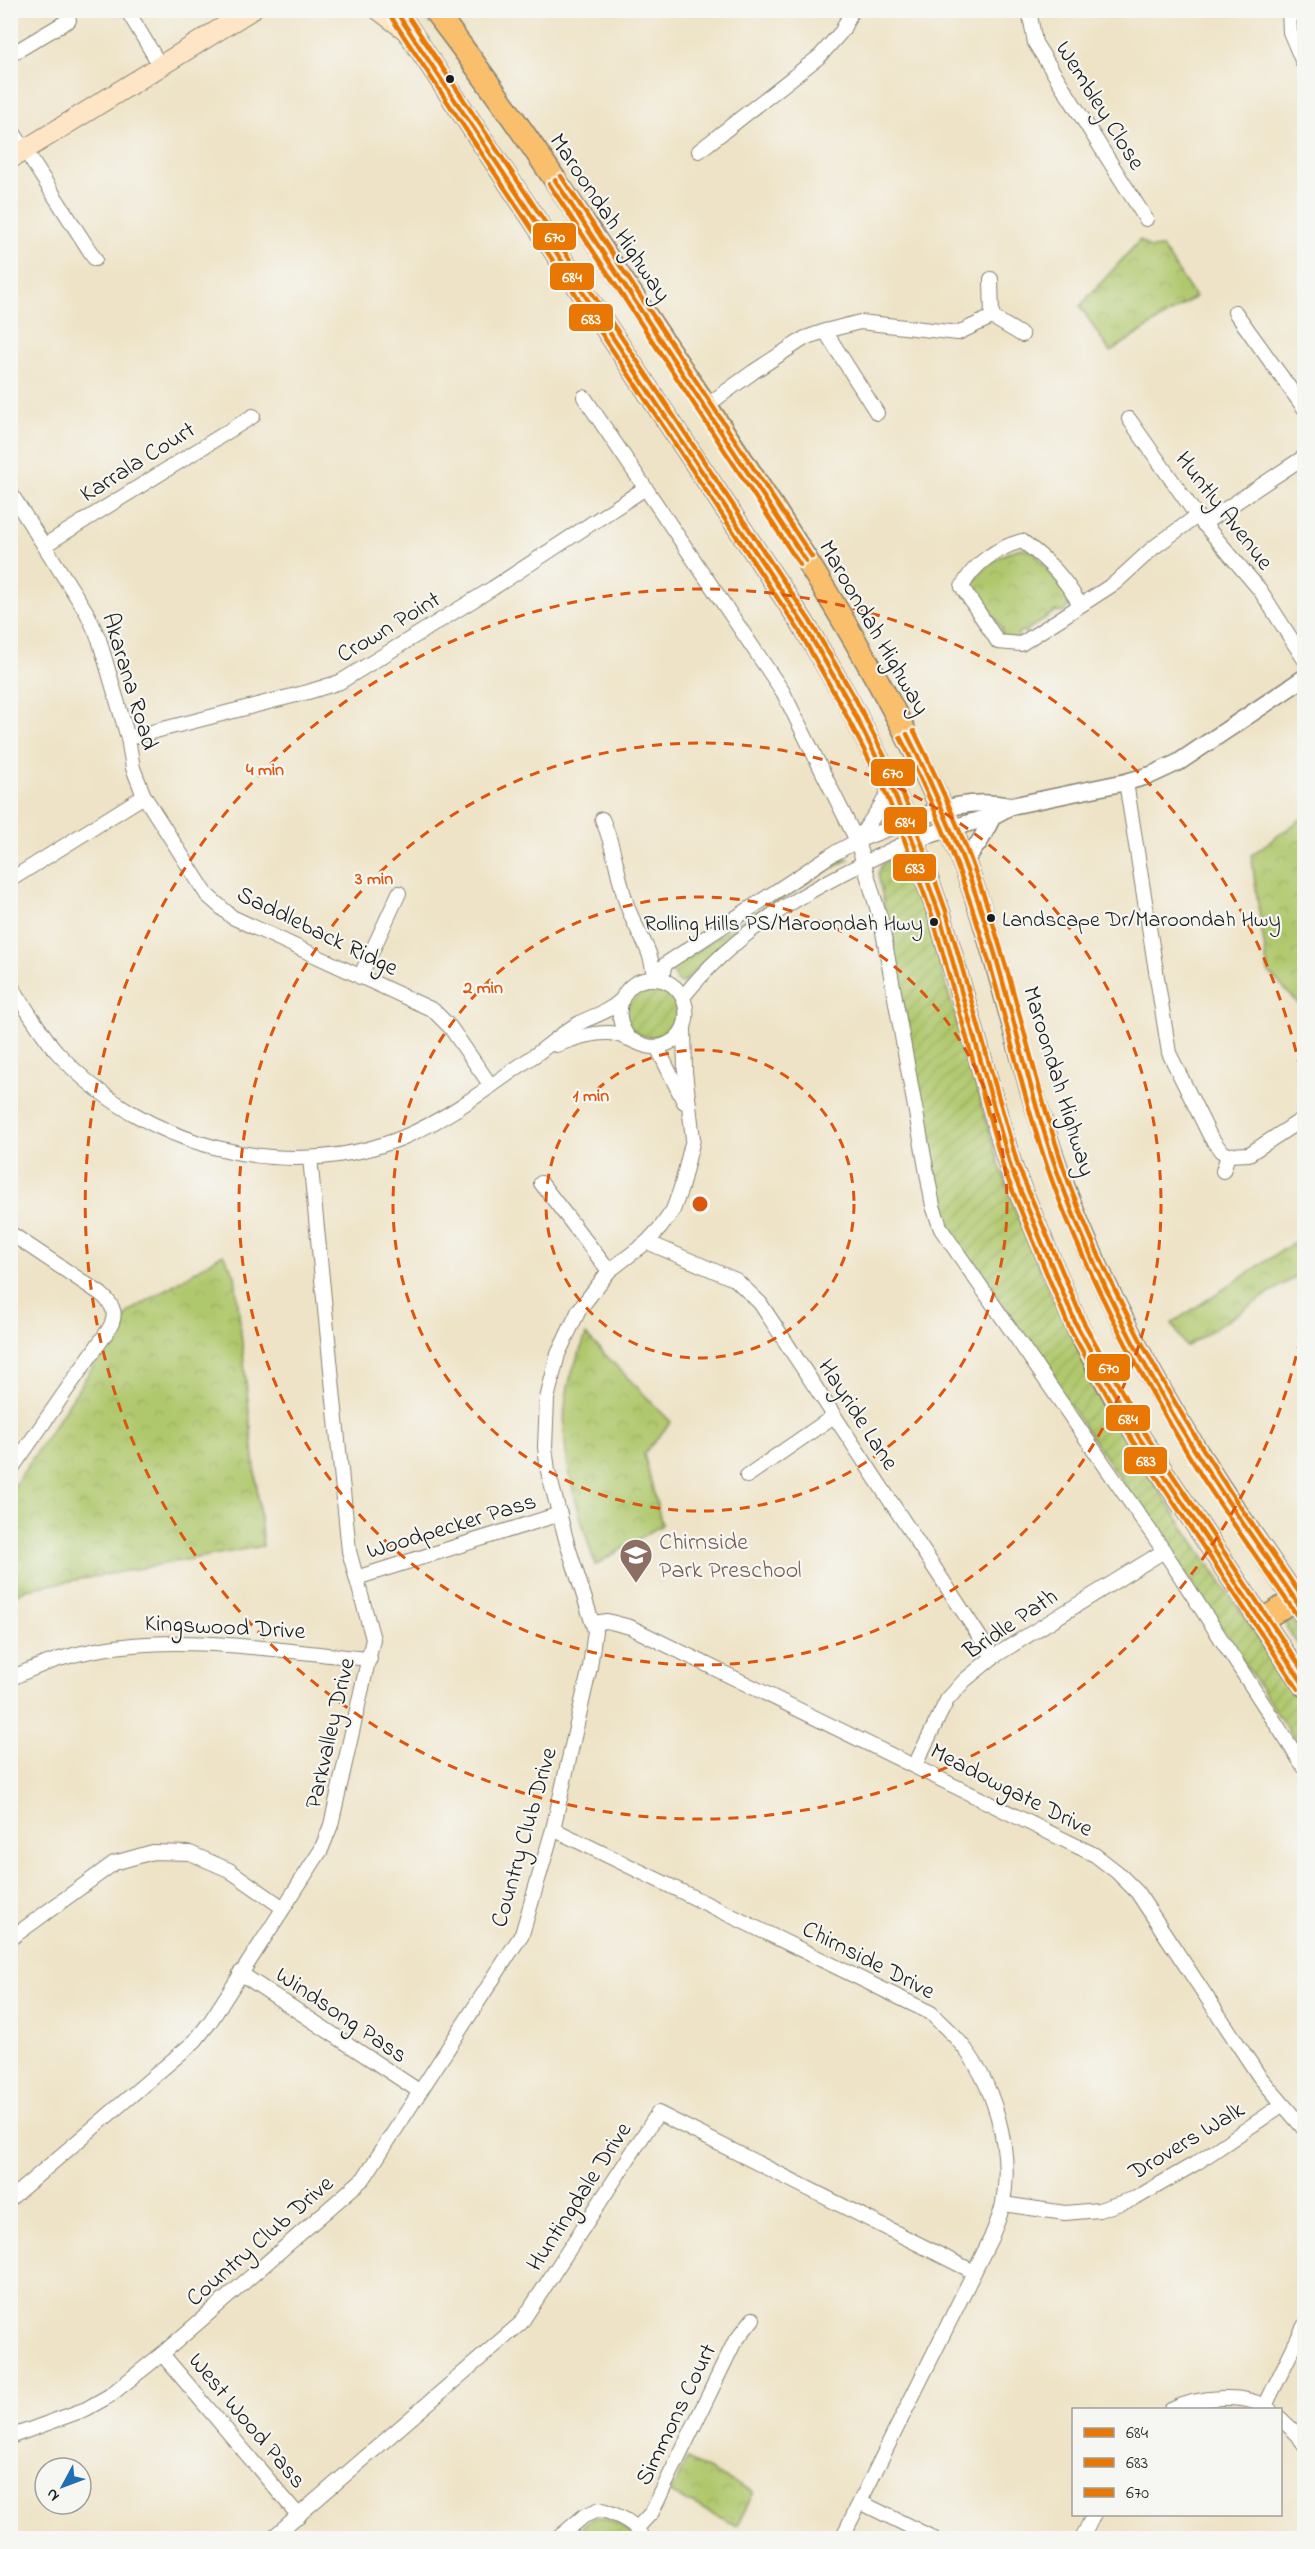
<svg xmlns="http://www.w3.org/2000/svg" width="1315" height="2549" font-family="'Indie Flower',sans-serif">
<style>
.park{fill:url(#park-crowns);stroke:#667244;stroke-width:1.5}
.garden{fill:url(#garden-furrows);stroke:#667244;stroke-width:1.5}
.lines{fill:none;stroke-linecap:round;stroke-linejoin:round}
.minor-casing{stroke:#858071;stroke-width:16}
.tertiary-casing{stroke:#858071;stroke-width:19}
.secondary-casing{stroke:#858071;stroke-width:22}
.trunk-casing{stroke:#858071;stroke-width:25}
.minor{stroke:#fff;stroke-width:14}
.tertiary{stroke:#fff;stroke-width:16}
.secondary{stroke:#fde5c5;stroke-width:20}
.trunk{stroke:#f9bf6d;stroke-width:22}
.bus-1-casing{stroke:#f6f6f2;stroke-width:9}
.bus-2-casing{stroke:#f6f6f2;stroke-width:9}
.bus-3-casing{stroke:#f6f6f2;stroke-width:9}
.bus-1{stroke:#e87803;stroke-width:4.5}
.bus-2{stroke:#e87803;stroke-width:4.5}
.bus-3{stroke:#e87803;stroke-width:4.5}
.ring{fill:none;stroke:#de560d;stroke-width:3;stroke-dasharray:10 8}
.bus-dot{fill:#1c1c1c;stroke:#f6f6f2;stroke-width:2}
.labels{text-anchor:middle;stroke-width:4.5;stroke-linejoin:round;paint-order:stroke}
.bus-label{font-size:22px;fill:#1c1c1c;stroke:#f6f6f2;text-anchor:start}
.street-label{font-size:24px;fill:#1c1c1c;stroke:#f6f6f2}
.education-label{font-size:24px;fill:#785e54;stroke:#f6f6f2;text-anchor:start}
.centre{fill:#de560d;stroke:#f6f6f2;stroke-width:3}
.ring-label{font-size:18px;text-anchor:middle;font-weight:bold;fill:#de560d;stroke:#f6f6f2;stroke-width:4.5;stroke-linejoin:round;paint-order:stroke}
.line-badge{stroke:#f6f6f2;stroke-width:2}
.badge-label{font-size:16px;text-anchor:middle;font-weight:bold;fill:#fff}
</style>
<defs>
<pattern id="park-crowns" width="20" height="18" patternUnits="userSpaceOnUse" patternTransform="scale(1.5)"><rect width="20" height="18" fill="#b0c86d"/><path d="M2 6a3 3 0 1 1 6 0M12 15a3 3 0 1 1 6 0" fill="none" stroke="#97ab5e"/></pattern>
<pattern id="garden-furrows" width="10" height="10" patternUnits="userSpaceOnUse" patternTransform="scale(1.5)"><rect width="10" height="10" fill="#b0c86d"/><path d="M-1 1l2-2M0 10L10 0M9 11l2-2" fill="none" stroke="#97ab5e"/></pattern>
</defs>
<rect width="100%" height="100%" fill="#f6f6f2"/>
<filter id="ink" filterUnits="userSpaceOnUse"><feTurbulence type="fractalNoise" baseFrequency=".0167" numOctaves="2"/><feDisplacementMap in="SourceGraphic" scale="12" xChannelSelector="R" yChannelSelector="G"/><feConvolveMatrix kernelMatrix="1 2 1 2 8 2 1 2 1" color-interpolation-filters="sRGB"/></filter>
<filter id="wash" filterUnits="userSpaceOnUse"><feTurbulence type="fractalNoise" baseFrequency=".008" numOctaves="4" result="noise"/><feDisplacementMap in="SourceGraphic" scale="24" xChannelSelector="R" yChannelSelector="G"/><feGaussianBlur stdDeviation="1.35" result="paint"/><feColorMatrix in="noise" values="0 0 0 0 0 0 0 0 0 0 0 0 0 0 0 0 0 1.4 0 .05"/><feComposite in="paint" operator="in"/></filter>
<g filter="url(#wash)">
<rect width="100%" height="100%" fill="#eee3c6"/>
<!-- park -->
<g class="park">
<path d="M1140,240L1150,248L1162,247L1195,297L1110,352L1080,306Z"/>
<path d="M1021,548L1034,552L1069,597L1068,607L1063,613L1056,611L1027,630L1026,634L1022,631L1018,633L1019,642L1001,636L1002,629L983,600L976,599L970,587C982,568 999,554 1021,548Z"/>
<path d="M1304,817V1006L1300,1005L1268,972L1251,855Z"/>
<path d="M1304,1236V1271L1186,1347L1172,1323Z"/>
<path d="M223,1254L235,1275L263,1546L26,1589L11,1598V1491L129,1312Z"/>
<path d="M586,1335L671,1422L644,1454L662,1525L595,1565C577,1505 553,1442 570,1379C574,1364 581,1350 586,1335Z"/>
<path d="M687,2459L754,2492L737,2526L670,2493Z"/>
<path d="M600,2517L627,2528L634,2538H569L591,2519Z"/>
</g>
<!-- garden -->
<g class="garden">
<path d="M844,858L849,859L814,878L732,934L683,983H679L670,968L823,868Z"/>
<path d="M891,859C908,860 911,870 916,885L998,1160L1017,1215L1053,1299L1123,1437L1304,1705V1755L1197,1590L953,1237L940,1211L937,1183L878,873L882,865Z"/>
<circle cx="651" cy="1011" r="26"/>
<path d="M1290,1619L1304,1635V1655L1287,1628L1285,1623Z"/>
</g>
</g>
<g filter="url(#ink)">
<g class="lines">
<!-- minor casing -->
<g class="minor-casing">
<g id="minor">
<path d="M127,10L161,67"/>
<path d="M1029,10L1035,43L1146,219"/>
<path d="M1289,10L1290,32L1304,65"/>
<path d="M10,55L69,20"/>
<path d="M10,127L95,259"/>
<path d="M699,151L820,56L842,31L852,10"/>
<path d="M1235,312L1304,408"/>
<path d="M992,317L1022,335"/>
<path d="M825,331L877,413"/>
<path d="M584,397L783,692L857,841L881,921L933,1206L941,1229L1164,1551L1304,1767"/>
<path d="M706,406L753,372L805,338L825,331L860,322L958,333L992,317L991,279"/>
<path d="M1129,419L1197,516L1260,590L1304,659"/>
<path d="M10,492L87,613L99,639L128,738L133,768L144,796L207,895L232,917L433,1010L450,1027L491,1086"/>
<path d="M1203,524L1304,457"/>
<path d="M45,545L253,416"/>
<path d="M1080,605C1064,577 1049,561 1022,541C997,548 974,563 962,587L998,642L1021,644L1115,583L1153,548L1197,516"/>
<path d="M128,738L308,692L340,682L493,588L644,489"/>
<path d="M1126,782L1169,1053L1210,1136L1221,1151L1228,1155L1249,1154L1304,1118"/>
<path d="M602,819C615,847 617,876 627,905C636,934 652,945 654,979"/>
<path d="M857,841L882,804L891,786"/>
<path d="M10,880L144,796"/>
<path d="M360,977L399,893"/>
<path d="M662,980L664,966L667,963L831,855L857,841L906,822"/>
<path d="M10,984C25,1006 39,1031 56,1051C141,1146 285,1186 404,1137C453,1116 494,1083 538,1053C550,1044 562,1034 574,1026C592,1015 605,1015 621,1000"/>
<path d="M683,997C742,922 827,879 912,840"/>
<path d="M556,1045C574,1039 591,1032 610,1033C631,1035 645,1054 667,1044C699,1030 689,980 654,979C621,977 610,1016 629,1038"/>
<path d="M657,1047L684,1102"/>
<path d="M1223,1171L1228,1155"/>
<path d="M541,1183L609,1271"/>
<path d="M10,1233L101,1294C115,1306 118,1316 107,1332L10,1471"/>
<path d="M647,1242L736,1280L760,1303L993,1657"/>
<path d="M747,1476L834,1416"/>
<path d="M356,1578L560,1514"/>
<path d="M594,1623L607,1621L630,1627L1095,1855L1117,1872L1137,1892L1259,2076L1304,2129"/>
<path d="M10,1679C123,1620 250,1649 370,1659"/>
<path d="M915,1765L947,1700L965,1680L993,1657L1164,1551"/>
<path d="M553,1829L931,2013C939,2022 949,2030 957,2039C994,2081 1013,2148 1003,2203C1001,2215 995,2227 991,2238L842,2538"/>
<path d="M10,1939L114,1863L153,1852L190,1853L229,1870L282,1907"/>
<path d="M240,1973L419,2091"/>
<path d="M10,2199L195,2041L210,2022L321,1850L331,1825L373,1639L349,1551L310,1158"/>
<path d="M1003,2204L1065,2213L1099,2210L1136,2198L1198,2162L1282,2105"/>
<path d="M162,2354L299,2516"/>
<path d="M1265,2406L1304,2326"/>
<path d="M1171,2410C1197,2397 1246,2391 1270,2410"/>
<path d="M1280,2418L1299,2436L1304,2445"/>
<path d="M10,2437L86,2409L109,2396L162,2354L364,2178L522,1934L553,1829L590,1667L595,1631L567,1543L548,1471L545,1447L547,1399L558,1354L579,1310L609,1271L647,1242L661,1227L673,1210L681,1188L693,1139L685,1072L684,1028"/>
<path d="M860,2502L933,2538"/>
<path d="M637,2528L652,2512L734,2343L753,2319"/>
<path d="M272,2538L521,2323L658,2113L974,2272"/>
<path d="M558,2538L584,2516L600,2509C616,2515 636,2521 642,2538"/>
<path d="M1082,2538L1094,2514"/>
</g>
</g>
<!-- tertiary casing -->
<g class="tertiary-casing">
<g id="tertiary">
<path d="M906,822C943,808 971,798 1011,806"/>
<path d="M912,840L993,816L1011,806L1126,782L1151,775L1179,762L1304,678"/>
<path d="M964,862L980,841L993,816"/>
</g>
</g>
<!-- secondary casing -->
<g class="secondary-casing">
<g id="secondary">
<path d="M379,10L407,31"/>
<path d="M10,159L251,10"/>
</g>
</g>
<!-- trunk casing -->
<g class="trunk-casing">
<g id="trunk">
<path d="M395,10L804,625L848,701L891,786L906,822L939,913L1011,1168L1076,1324L1100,1371L1138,1436L1304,1685"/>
<path d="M434,10C515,115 586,227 660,337C762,490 868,643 943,811C998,933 1017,1065 1064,1189C1108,1304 1168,1412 1237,1514C1259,1547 1283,1580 1304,1613"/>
<path d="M1261,1621L1295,1599"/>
</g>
</g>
<!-- minor -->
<use href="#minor" class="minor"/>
<!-- tertiary -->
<use href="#tertiary" class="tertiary"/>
<!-- secondary -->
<use href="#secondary" class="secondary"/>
<!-- trunk -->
<use href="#trunk" class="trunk"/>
<!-- bus-1 casing -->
<g class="bus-1-casing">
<g id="bus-1">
<path d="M395,10L804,625L848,701L891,786L906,822L939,913L1011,1168L1076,1324L1138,1436L1304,1685"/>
<path d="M555,180L806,561"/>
<path d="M907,734C942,804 972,876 994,951C1018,1031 1034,1112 1064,1190C1102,1290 1153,1386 1211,1476C1241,1522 1274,1567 1304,1613"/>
</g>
</g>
<!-- bus-2 casing -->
<g class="bus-2-casing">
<g id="bus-2">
<path d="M389,14L798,629L841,705L884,789L899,825L932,915L1004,1170L1069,1327L1132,1440L1298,1689"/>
<path d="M549,184L800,565"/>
<path d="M900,737C936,807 965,880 987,955C1011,1034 1027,1116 1057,1194C1096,1294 1147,1389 1204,1480C1234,1526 1267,1571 1298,1617"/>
</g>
</g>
<!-- bus-3 casing -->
<g class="bus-3-casing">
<g id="bus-3">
<path d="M404,10L810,621L855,698L898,783L913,819L946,911L1018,1166L1083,1321L1144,1432L1304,1672"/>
<path d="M561,176L812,557"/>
<path d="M914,731C949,801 979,874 1001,950C1025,1028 1042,1109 1070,1186C1108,1286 1160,1382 1218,1473C1245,1516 1276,1557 1304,1600"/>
</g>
</g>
<!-- bus-1 -->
<use href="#bus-1" class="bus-1"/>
<!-- bus-2 -->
<use href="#bus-2" class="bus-2"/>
<!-- bus-3 -->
<use href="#bus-3" class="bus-3"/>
</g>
</g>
<!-- distance rings -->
<g class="ring">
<circle cx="700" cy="1204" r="154"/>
<circle cx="700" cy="1204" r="307"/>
<circle cx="700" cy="1204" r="461"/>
<path d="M1304 1321A615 615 0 1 1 1304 1087"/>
</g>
<!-- icons -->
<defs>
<g id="school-pin" transform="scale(1.725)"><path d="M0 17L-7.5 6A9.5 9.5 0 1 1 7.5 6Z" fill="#8d6e63" stroke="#f6f6f2"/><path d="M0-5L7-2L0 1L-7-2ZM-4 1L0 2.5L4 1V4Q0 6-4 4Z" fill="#fff"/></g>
</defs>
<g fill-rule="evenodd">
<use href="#school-pin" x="636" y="1555"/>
</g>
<!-- markers -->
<g class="bus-dot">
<circle cx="450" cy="79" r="5"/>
<circle cx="991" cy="918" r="5"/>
<circle cx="934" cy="922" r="5"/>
</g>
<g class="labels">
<!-- bus labels -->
<g class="bus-label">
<text x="1002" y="926">Landscape Dr/Maroondah Hwy</text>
<text x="923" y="930" text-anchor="end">Rolling Hills PS/Maroondah Hwy</text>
</g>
<!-- street labels -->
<g class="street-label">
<text transform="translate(1101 105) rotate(58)" y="8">Wembley Close</text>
<text transform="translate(611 217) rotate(56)" y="8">Maroondah Highway</text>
<text transform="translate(137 461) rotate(-32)" y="8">Karrala Court</text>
<text transform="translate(1225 510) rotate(52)" y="8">Huntly Avenue</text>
<text transform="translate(388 626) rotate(-31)" y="8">Crown Point</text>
<text transform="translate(875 627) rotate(60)" y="8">Maroondah Highway</text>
<text transform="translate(131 681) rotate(73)" y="8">Akarana Road</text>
<text transform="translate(318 930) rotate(26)" y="8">Saddleback Ridge</text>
<text transform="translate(1060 1081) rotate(73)" y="8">Maroondah Highway</text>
<text transform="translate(859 1414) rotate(57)" y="8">Hayride Lane</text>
<text transform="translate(451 1525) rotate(-17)" y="8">Woodpecker Pass</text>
<text transform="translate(1010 1623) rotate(-34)" y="8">Bridle Path</text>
<text transform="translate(225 1626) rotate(3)" y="8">Kingswood Drive</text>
<text transform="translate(329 1733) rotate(-77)" y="8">Parkvalley Drive</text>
<text transform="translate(1012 1789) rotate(27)" y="8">Meadowgate Drive</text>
<text transform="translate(523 1837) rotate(-74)" y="8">Country Club Drive</text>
<text transform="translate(869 1959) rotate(27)" y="8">Chirnside Drive</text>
<text transform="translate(342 2014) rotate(34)" y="8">Windsong Pass</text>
<text transform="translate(1186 2140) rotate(-31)" y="8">Drovers Walk</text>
<text transform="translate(578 2196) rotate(-57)" y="8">Huntingdale Drive</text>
<text transform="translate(259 2240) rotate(-41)" y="8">Country Club Drive</text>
<text transform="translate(675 2414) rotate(-64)" y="8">Simmons Court</text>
<text transform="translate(248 2420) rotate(50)" y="8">West Wood Pass</text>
</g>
<!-- education labels -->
<g class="education-label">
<text x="659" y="1549">Chirnside<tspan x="659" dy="28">Park Preschool</tspan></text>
</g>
</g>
<circle cx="700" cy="1204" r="9" class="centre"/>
<g class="ring-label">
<text x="265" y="775">4 min</text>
<text x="374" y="884">3 min</text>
<text x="483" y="993">2 min</text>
<text x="591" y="1101">1 min</text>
</g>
<g class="line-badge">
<rect x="532" y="222" width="45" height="29" rx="6" fill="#e87803"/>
<rect x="549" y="262" width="46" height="29" rx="6" fill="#e87803"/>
<rect x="568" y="303" width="46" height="29" rx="6" fill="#e87803"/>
<rect x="870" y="758" width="46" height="29" rx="6" fill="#e87803"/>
<rect x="883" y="806" width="45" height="29" rx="6" fill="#e87803"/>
<rect x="892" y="853" width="45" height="29" rx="6" fill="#e87803"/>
<rect x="1086" y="1353" width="45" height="29" rx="6" fill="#e87803"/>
<rect x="1105" y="1404" width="46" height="28" rx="6" fill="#e87803"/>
<rect x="1123" y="1446" width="45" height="29" rx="6" fill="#e87803"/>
</g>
<g class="badge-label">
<text x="555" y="242">670</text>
<text x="572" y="282">684</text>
<text x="591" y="324">683</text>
<text x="893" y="778">670</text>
<text x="905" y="827">684</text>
<text x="915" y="873">683</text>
<text x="1109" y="1373">670</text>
<text x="1128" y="1424">684</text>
<text x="1146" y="1466">683</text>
</g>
<!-- margin -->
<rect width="1315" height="2549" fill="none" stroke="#f6f6f2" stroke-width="36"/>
<!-- legend -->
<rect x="1072" y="2408" width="210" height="108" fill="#f6f6f2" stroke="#9f9f9c" stroke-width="1.5"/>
<rect x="1084" y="2428" width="30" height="9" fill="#e87803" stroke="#9f9f9c" stroke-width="1.5"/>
<text x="1126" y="2438" font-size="18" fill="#1c1c1c">684</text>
<rect x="1084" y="2458" width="30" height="9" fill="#e87803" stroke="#9f9f9c" stroke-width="1.5"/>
<text x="1126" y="2468" font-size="18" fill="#1c1c1c">683</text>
<rect x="1084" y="2488" width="30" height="9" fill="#e87803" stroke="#9f9f9c" stroke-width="1.5"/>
<text x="1126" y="2498" font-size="18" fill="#1c1c1c">670</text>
<!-- north arrow -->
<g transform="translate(63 2486) rotate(229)"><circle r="28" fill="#f6f6f2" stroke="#9f9f9c" stroke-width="1.5"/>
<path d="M0-4.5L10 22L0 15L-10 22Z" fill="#1f6fb2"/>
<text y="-9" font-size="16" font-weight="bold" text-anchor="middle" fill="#1c1c1c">N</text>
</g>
</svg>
